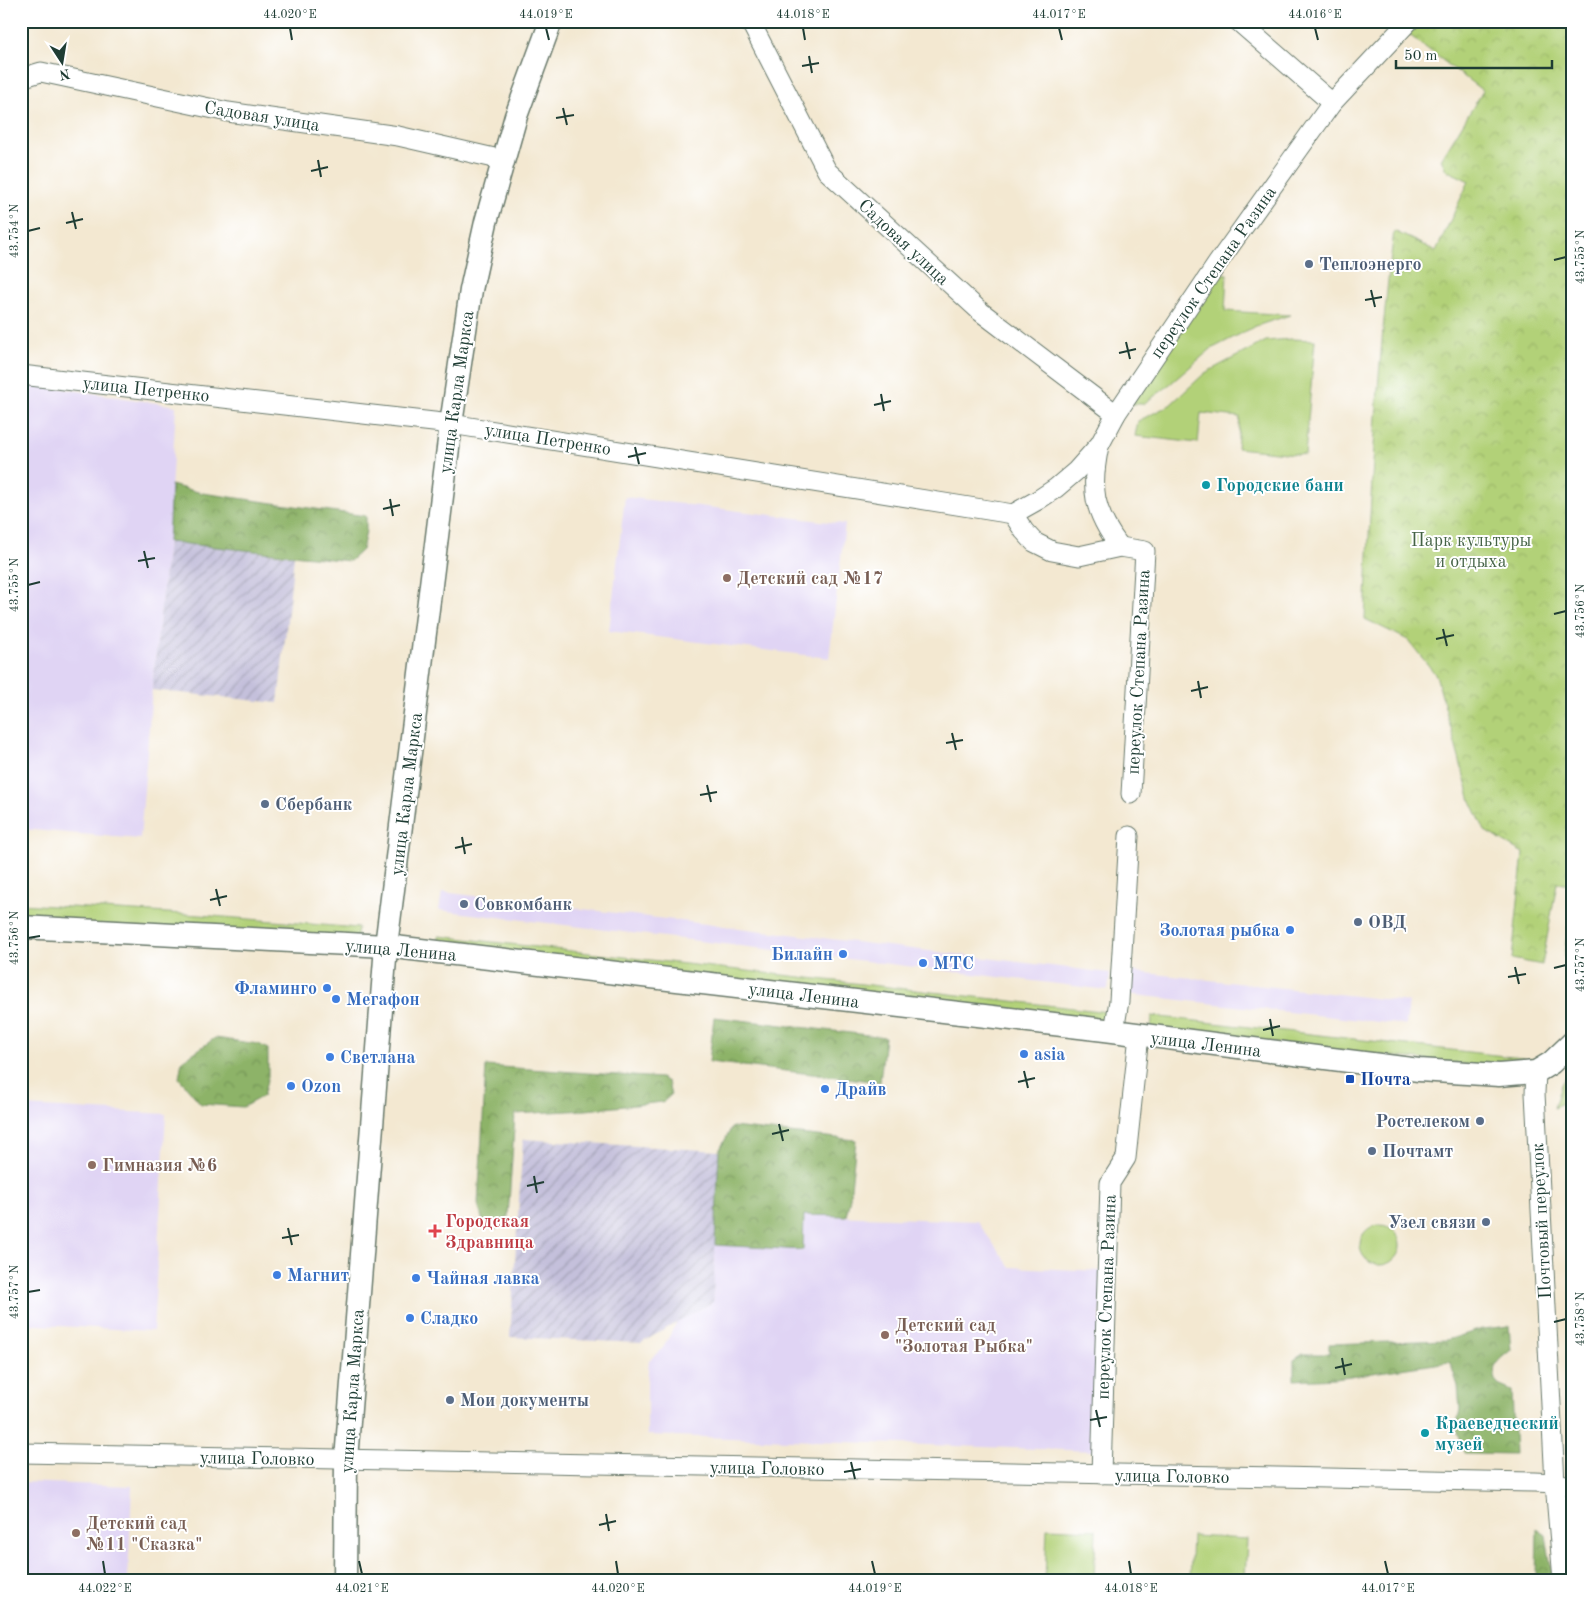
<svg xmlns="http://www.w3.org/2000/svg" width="1594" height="1601" font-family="'Old Standard TT',serif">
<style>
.built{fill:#e0d4f4}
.industrial{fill:url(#industrial-furrows)}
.green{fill:#b2d178;stroke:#688756}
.forest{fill:url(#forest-crowns);stroke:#56784e}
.park{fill:url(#park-crowns);stroke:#688756}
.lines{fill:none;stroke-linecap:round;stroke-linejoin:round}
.minor-casing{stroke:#69796b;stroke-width:21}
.tertiary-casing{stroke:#69796b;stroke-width:25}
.minor{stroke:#fff;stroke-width:19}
.tertiary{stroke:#fff;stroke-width:22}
.ticks{fill:none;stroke:#1f3d34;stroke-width:2}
.service-dot{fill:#5c6f8a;stroke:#fff;stroke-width:2}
.culture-dot{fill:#0f9aa8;stroke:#fff;stroke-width:2}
.education-dot{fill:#8d6e63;stroke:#fff;stroke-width:2}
.shop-dot{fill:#3f7fe0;stroke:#fff;stroke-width:2}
.transit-dot{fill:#1a4fb4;stroke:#fff;stroke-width:2}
.health-dot{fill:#e0444e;stroke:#fff;stroke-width:2}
.labels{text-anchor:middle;stroke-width:4;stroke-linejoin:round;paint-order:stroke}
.street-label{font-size:18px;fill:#1f3d34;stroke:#fff}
.service-label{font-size:18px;font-weight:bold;fill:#4e5e75;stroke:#fff;text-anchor:start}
.culture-label{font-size:18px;font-weight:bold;fill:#0d838f;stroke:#fff;text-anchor:start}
.park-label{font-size:18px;fill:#446245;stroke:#fff}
.education-label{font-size:18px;font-weight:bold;fill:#785e54;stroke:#fff;text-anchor:start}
.shop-label{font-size:18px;font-weight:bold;fill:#366cbe;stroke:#fff;text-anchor:start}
.transit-label{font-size:18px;font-weight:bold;fill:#164399;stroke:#fff;text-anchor:start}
.health-label{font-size:18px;font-weight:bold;fill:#be3a42;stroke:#fff;text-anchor:start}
.neatline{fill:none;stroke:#1f3d34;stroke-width:2}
.ticks-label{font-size:12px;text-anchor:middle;fill:#1f3d34}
</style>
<defs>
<pattern id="industrial-furrows" width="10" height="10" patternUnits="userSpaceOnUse" patternTransform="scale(1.25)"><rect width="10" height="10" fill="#c4c0db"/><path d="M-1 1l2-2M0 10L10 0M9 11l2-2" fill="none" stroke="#9f9db2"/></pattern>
<pattern id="forest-crowns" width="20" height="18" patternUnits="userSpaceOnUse" patternTransform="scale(1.25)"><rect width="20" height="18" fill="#8db368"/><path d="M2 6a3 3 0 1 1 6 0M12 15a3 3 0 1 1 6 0" fill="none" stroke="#739356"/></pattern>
<pattern id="park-crowns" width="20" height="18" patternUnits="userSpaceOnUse" patternTransform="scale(1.25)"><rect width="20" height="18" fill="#b2d178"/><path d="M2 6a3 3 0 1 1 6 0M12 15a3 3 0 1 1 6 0" fill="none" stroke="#99b468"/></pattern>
</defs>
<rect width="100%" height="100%" fill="#fff"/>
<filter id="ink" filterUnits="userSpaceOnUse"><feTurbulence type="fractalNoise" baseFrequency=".02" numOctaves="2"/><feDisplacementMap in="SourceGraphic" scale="10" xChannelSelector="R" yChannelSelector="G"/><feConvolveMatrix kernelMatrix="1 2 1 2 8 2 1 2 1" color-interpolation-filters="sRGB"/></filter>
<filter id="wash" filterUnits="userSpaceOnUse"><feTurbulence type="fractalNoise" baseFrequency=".0096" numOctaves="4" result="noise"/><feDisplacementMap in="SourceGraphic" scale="20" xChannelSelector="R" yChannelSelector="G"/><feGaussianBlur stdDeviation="1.12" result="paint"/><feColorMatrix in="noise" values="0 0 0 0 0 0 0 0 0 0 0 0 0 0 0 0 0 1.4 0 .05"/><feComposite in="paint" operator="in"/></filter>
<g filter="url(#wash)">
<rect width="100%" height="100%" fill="#f3e8d1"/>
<!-- built -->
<g class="built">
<path d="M21,382L176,406L168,542L152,690L140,839L21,829Z"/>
<path d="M625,497L845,524L829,658L609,631Z"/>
<path d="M442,892L1110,973L1108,990L439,910Z"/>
<path d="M1128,971L1409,1002L1406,1025L1126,994Z"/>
<path d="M21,1056H26L24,1106L166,1114L153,1331L21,1324Z"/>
<path d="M804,1215L977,1221L1010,1267L1102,1271L1095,1451L647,1435V1382L649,1360L663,1348L677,1322L713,1302L715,1245L802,1250Z"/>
<path d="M21,1482L132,1486L128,1580H21Z"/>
</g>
<!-- industrial -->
<g class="industrial">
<path d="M168,542L294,556L278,703L152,690Z"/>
<path d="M523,1139L719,1151L713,1302L641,1343L510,1337Z"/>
</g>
<!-- green -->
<g class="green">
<path d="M1218,273L1227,274L1225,311L1290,315L1256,326L1211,349L1163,390L1143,404H1132Z"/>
<path d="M1291,339L1315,340L1305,455L1237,448L1240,417L1201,413L1198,443L1135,436L1138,421L1170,405L1205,373L1266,341Z"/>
<path d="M21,904L200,915L358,928L356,945L21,927Z"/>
<path d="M1568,926L1573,927V946L1564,957Z"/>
<path d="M439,936L1108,1012L1105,1030L437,953Z"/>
<path d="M1152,1016L1548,1061L1500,1068L1151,1030Z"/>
<path d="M1573,1067V1099L1554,1108L1561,1084Z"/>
<circle cx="1380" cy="1245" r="20"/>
<path d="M1047,1528L1096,1530L1094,1580H1045Z"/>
<path d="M1192,1536L1247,1539L1245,1580H1190Z"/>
</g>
<!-- forest -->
<g class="forest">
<path d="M171,485L202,493L366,516V531L362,550L350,561L168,542Z"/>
<path d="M714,1017L885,1037L880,1082L709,1062Z"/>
<path d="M215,1038L258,1044L268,1049V1077L263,1096L243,1107L201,1104L179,1078L182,1061Z"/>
<path d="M486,1066L661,1078L668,1082L671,1095L663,1102L586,1110L515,1114L508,1217L496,1230L483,1222L478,1204Z"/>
<path d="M732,1127L856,1140L850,1198L846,1216L804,1215L803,1250L715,1245L719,1151Z"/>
<path d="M1509,1326L1511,1350C1496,1362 1490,1366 1498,1385L1512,1391L1515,1454L1464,1453L1456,1429L1460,1409L1458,1386L1450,1362L1336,1378L1294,1380V1360L1303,1354H1329V1344L1447,1340L1482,1329Z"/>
<path d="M1537,1529L1546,1535L1553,1580H1536Z"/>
</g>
<!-- park -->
<path class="park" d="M1426,21H1573V885L1557,883L1542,965L1512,959L1523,853L1485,831L1471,801L1436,675L1408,640L1365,619C1371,490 1377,360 1394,231L1436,251L1469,181L1446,170L1441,159L1483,91L1408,34Z"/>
</g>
<g filter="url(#ink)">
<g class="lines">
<!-- minor casing -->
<g class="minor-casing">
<g id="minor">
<path d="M750,21L827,171L981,312L1116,414"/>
<path d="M1238,21L1332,103"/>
<path d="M21,78L41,72L228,112L398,136L503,160"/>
<path d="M21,375L451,424L1013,514"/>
<path d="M1099,446C1090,489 1093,511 1120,547"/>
<path d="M1013,514L1038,500L1056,488L1076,471L1100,444L1116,414L1217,264L1332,103L1409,21"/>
<path d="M1013,514L1024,531L1034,542L1052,551L1079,556L1120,547L1145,551L1131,794"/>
<path d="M1114,1031L1119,1001L1129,836"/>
<path d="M1536,1072L1535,1093L1555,1483L1563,1580"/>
<path d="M21,1453L1535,1482L1555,1483L1573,1486"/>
<path d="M1101,1474L1110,1183L1126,1158L1139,1035"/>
</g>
</g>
<!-- tertiary casing -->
<g class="tertiary-casing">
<g id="tertiary">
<path d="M21,927L386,946L1105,1030L1419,1070L1499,1075L1536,1072L1551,1063L1573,1042"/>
<path d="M345,1580L346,1460L386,946L451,424L471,290L486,222L516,116L551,21"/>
</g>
</g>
<!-- minor -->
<use href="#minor" class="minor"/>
<!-- tertiary -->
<use href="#tertiary" class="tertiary"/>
</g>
</g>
<!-- ticks -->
<path class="ticks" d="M290,28L292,40M546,28L549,40M803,28L805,40M1059,28L1062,40M1315,28L1318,40M809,56L812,73M802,66L819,63M563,108L567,125M556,118L574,115M318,160L321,177M311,171L328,167M72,212L76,229M66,223L83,219M28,231L40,228M1554,260L1566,257M1371,290L1375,307M1365,300L1382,297M1126,342L1130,359M1119,353L1136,349M881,394L884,411M874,405L891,401M635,447L639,464M628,457L646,453M390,499L393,516M383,509L400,505M144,551L148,568M138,561L155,558M28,585L40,582M1554,614L1566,611M1443,629L1447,646M1436,639L1454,635M1198,681L1201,698M1191,691L1208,687M952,733L956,750M946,743L963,740M707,785L711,802M700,795L717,792M462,837L465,854M455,848L472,844M216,889L220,906M210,900L227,896M28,938L40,936M1515,967L1519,984M1554,968L1566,965M1508,977L1526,974M1270,1019L1273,1036M1263,1030L1280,1026M1024,1071L1028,1088M1018,1082L1035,1078M779,1124L783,1141M772,1134L789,1130M534,1176L537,1193M527,1186L544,1182M288,1228L292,1245M282,1238L299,1235M28,1292L40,1290M1554,1322L1566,1319M1342,1358L1345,1375M1335,1368L1352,1364M1096,1410L1100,1427M1090,1420L1107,1417M851,1462L855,1479M844,1472L861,1469M606,1514L609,1531M599,1525L616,1521M103,1561L105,1574M359,1561L362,1574M616,1561L618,1574M872,1561L875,1574M1129,1561L1131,1574M1385,1561L1388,1574"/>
<!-- markers -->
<g class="service-dot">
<circle cx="1309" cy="264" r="5"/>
<circle cx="265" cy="804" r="5"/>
<circle cx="464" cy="904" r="5"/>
<circle cx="1358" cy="922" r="5"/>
<circle cx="1480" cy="1121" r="5"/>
<circle cx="1372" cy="1151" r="5"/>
<circle cx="1486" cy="1222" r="5"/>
<circle cx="450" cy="1400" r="5"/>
</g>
<g class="culture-dot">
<circle cx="1206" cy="485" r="5"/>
<circle cx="1425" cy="1433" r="5"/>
</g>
<g class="education-dot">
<circle cx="727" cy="578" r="5"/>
<circle cx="92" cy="1165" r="5"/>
<circle cx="885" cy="1335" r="5"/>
<circle cx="76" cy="1533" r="5"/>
</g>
<g class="shop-dot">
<circle cx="1290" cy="930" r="5"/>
<circle cx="843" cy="954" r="5"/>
<circle cx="923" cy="963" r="5"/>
<circle cx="327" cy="988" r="5"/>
<circle cx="336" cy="999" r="5"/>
<circle cx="1024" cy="1054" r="5"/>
<circle cx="330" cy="1057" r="5"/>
<circle cx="291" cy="1086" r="5"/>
<circle cx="825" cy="1089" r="5"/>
<circle cx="277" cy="1275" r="5"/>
<circle cx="416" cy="1278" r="5"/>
<circle cx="410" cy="1318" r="5"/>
</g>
<rect class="transit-dot" x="1345" y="1074" width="10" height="10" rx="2.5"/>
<path class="health-dot" d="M432.5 1223.5h5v5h5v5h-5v5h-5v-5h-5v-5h5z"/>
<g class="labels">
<!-- street labels -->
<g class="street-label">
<text transform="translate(262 116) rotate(9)" y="6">Садовая улица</text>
<text transform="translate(904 242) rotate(43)" y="6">Садовая улица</text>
<text transform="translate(1213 272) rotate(-55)" y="6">переулок Степана Разина</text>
<text transform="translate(146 389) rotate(6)" y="6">улица Петренко</text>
<text transform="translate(456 392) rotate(-82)" y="6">улица Карла Маркса</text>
<text transform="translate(548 439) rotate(9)" y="6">улица Петренко</text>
<text transform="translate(1138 672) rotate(-87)" y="6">переулок Степана Разина</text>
<text transform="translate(406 794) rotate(-83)" y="6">улица Карла Маркса</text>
<text transform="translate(401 950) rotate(5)" y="6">улица Ленина</text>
<text transform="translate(804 995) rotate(7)" y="6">улица Ленина</text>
<text transform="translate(1206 1044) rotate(7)" y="6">улица Ленина</text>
<text transform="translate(1541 1221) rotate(-93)" y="6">Почтовый переулок</text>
<text transform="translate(1106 1297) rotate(-88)" y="6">переулок Степана Разина</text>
<text transform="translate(352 1391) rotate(-86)" y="6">улица Карла Маркса</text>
<text transform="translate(257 1458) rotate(1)" y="6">улица Головко</text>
<text transform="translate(767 1468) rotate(1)" y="6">улица Головко</text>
<text transform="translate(1172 1476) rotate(1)" y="6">улица Головко</text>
</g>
<!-- service labels -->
<g class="service-label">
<text x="1319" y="270">Теплоэнерго</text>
<text x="275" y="810">Сбербанк</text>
<text x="474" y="910">Совкомбанк</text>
<text x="1368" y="928">ОВД</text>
<text x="1470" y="1127" text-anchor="end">Ростелеком</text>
<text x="1382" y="1157">Почтамт</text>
<text x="1476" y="1228" text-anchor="end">Узел связи</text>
<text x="460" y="1406">Мои документы</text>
</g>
<!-- culture labels -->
<g class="culture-label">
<text x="1216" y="491">Городские бани</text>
<text x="1435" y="1429">Краеведческий<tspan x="1435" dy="21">музей</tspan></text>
</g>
<!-- park labels -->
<g class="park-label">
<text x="1471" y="546">Парк культуры<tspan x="1471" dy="21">и отдыха</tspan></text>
</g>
<!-- education labels -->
<g class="education-label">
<text x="737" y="584">Детский сад №17</text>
<text x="102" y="1171">Гимназия №6</text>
<text x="895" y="1331">Детский сад<tspan x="895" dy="21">"Золотая Рыбка"</tspan></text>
<text x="86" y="1529">Детский сад<tspan x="86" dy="21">№11 "Сказка"</tspan></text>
</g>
<!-- shop labels -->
<g class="shop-label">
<text x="1280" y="936" text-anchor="end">Золотая рыбка</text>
<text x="833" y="960" text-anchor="end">Билайн</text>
<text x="933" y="969">МТС</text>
<text x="317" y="994" text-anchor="end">Фламинго</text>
<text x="346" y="1005">Мегафон</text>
<text x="1034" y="1060">asia</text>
<text x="340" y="1063">Светлана</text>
<text x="301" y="1092">Ozon</text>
<text x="835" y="1095">Драйв</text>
<text x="287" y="1281">Магнит</text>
<text x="426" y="1284">Чайная лавка</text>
<text x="420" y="1324">Сладко</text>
</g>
<!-- transit labels -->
<g class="transit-label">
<text x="1360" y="1085">Почта</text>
</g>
<!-- health labels -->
<g class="health-label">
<text x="445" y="1227">Городская<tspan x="445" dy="21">Здравница</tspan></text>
</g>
</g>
<!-- margin -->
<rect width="1594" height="1601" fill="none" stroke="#fff" stroke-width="55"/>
<!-- north arrow -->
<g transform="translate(62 62) rotate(168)" stroke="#ffffff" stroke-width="4" paint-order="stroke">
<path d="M0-4L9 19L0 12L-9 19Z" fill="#1f3d34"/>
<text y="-8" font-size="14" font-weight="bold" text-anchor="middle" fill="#1f3d34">N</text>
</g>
<!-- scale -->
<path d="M1396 60v8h156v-8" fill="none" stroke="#1f3d34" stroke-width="2.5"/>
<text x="1404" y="60" font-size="15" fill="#1f3d34" stroke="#ffffff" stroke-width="4" paint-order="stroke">50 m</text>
<rect x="28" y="28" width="1538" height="1546" class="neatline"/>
<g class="ticks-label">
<text x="290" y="18">44.020°E</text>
<text x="546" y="18">44.019°E</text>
<text x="803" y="18">44.018°E</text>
<text x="1059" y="18">44.017°E</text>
<text x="1315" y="18">44.016°E</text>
<text transform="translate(14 231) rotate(-90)" y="4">43.754°N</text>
<text transform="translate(1580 257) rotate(-90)" y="4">43.755°N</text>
<text transform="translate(14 585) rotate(-90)" y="4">43.755°N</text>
<text transform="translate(1580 611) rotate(-90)" y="4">43.756°N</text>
<text transform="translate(14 938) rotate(-90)" y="4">43.756°N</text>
<text transform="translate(1580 965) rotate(-90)" y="4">43.757°N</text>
<text transform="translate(14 1292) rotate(-90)" y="4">43.757°N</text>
<text transform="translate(1580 1319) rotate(-90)" y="4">43.758°N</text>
<text x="105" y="1592">44.022°E</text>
<text x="362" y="1592">44.021°E</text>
<text x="618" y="1592">44.020°E</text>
<text x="875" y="1592">44.019°E</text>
<text x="1131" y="1592">44.018°E</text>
<text x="1388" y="1592">44.017°E</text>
</g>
</svg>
